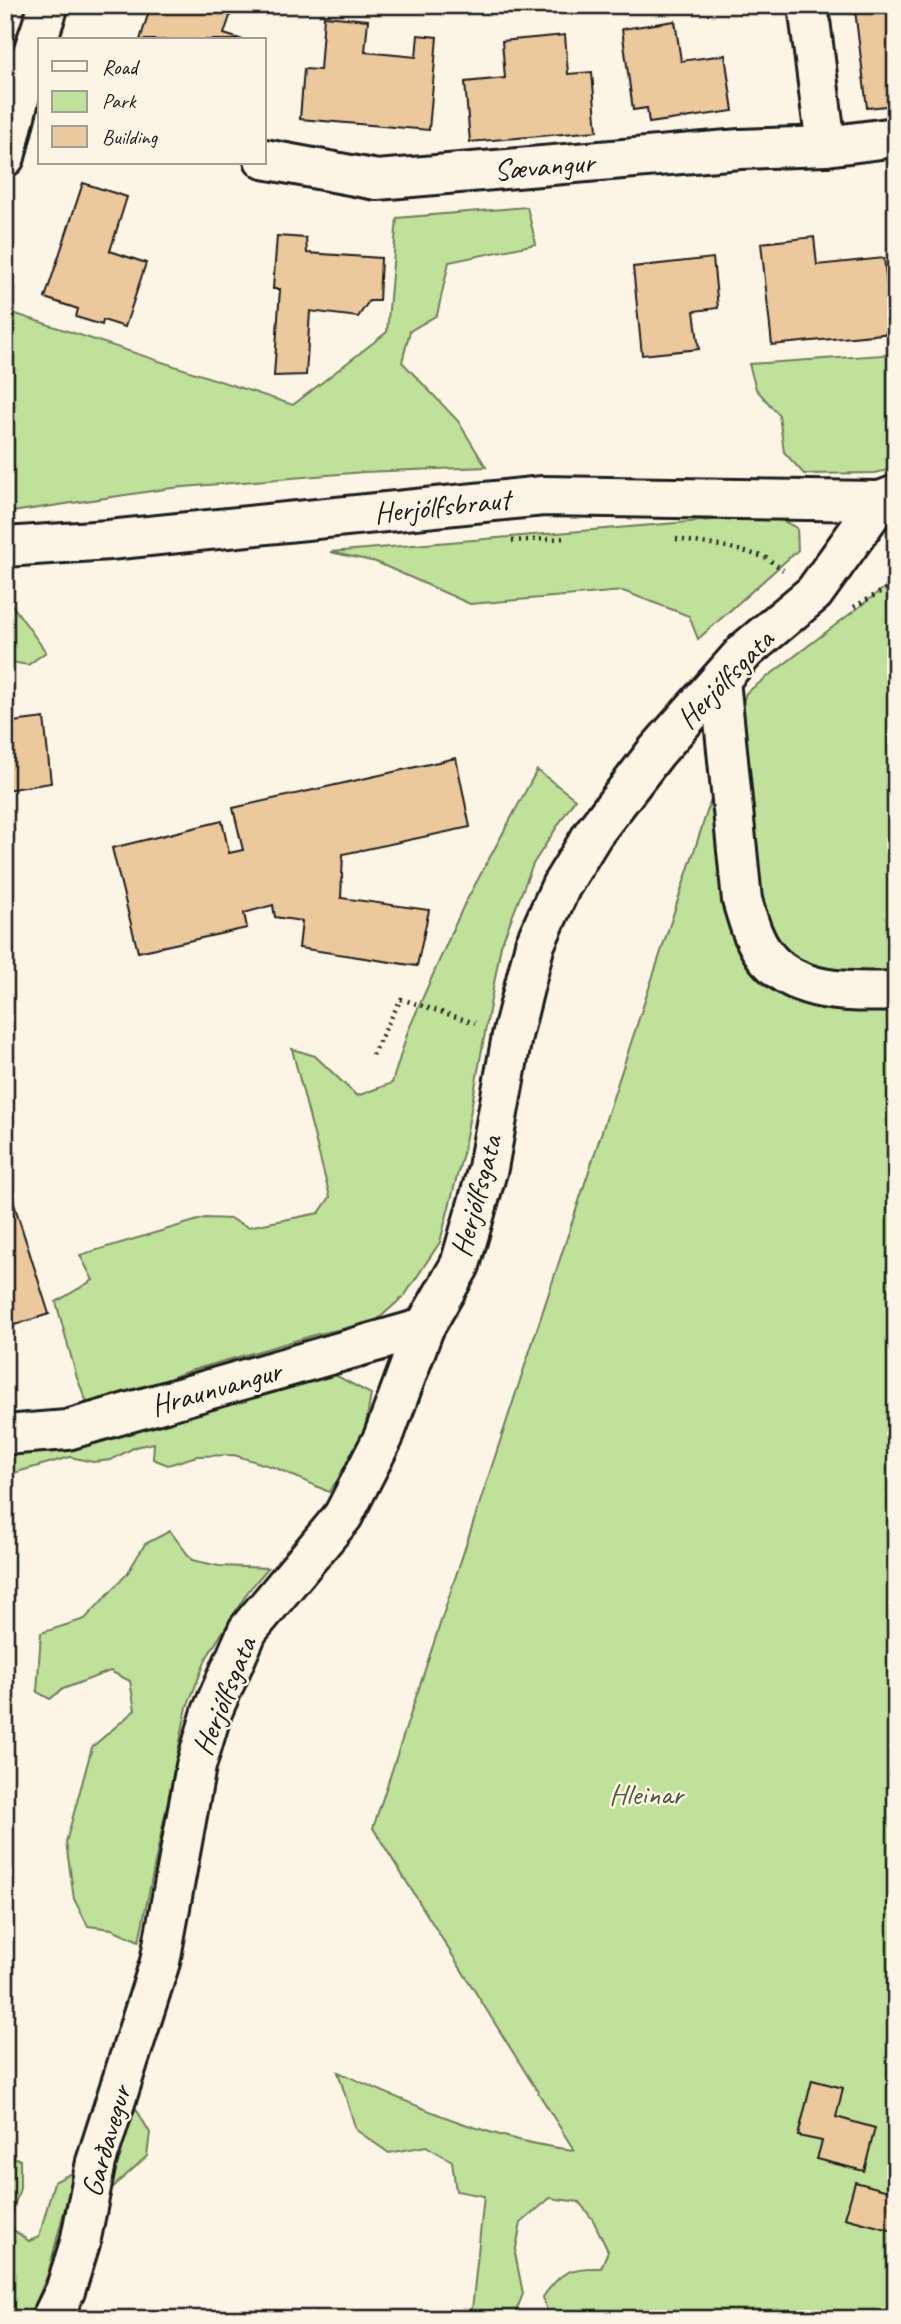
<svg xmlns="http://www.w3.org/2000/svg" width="901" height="2324" font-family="Caveat,sans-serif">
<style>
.green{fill:#c0e19a;stroke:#6e7e5b;stroke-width:2}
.building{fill:#ecc89d;stroke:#1c1c1c;stroke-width:2}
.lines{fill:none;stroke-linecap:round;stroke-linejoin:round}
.minor-casing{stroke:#1c1c1c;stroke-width:44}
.path{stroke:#1c1c1c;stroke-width:4.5;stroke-dasharray:2 5;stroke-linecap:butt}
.minor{stroke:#fcf5e5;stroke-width:38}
.labels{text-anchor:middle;stroke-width:5;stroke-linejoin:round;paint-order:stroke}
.street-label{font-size:30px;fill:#1c1c1c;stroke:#fcf5e5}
.park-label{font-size:30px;fill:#4d5742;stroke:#fcf5e5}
</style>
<rect width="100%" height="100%" fill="#fcf5e5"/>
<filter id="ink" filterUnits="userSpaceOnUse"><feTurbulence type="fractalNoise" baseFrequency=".0143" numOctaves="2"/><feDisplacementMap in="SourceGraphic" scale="14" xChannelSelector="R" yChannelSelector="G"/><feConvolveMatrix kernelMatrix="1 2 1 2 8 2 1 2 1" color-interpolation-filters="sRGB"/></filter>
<g filter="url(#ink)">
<!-- green -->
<g class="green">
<path d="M527,207L536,244L449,262L437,315L410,331L402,362L458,421L486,467L364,472L172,488L5,513V325L7,311L293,405L387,332L397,218Z"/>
<path d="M896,354V468L875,473L804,474L784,452L779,415L756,389L749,364Z"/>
<path d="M772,515L797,528L798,550L698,639L689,616L623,591L470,604L376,562L330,552Z"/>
<path d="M896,579V2319H549L543,2297C561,2271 570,2267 601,2268L608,2251L593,2220L579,2202L550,2198L521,2223L515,2253L523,2294L513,2319H471L484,2196L456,2191L452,2161L426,2146L389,2153L356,2130L338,2072C413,2105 492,2141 574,2150L373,1828L746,693Z"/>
<path d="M5,595L46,652L28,665L5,661Z"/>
<path d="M537,770L575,799L533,864L501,945L463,1153L440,1242L405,1295L375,1322L318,1334L186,1372L90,1410L77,1378L56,1302L93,1280L80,1255L205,1218L231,1219L248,1227L319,1213L330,1197L292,1049L315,1056L357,1096L392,1083L408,1031L463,907Z"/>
<path d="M292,1374L337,1376L371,1394L365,1430L351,1461L329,1492L276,1468L234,1455L197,1456L168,1465L153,1459L154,1443L135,1447L111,1460L93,1462L70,1457L10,1474L11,1499L5,1506V1448Z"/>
<path d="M170,1531L192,1560L219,1566L268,1568L249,1590L207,1657L187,1707L139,1941L112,1929L88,1926L74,1899L66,1842L92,1747L135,1710L130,1681L110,1671L63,1689L50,1699L37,1692L41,1633L85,1619L127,1574L145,1544Z"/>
<path d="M134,2105L150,2133L147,2156L108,2192L114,2158Z"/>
<path d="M5,2153L20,2160V2188L8,2226L29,2241L39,2237L54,2182L74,2172L48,2274L29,2319H5Z"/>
</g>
<!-- building -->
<g class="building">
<path d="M151,5H227L233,7L224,34L243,40H140Z"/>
<path d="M896,5V105L867,108L855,10Z"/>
<path d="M324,16L368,20L365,52L416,57L418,35L437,37L429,130L300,119L304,69L320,70Z"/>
<path d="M675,21L681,61L725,55L733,111L649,123L647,108L633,110L622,29Z"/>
<path d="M565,35L568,74L592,72L597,131L470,142L465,82L505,78L502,41Z"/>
<path d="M83,183L127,197L110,251L146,263L125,327L103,320L102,325L76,317L78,309L45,298Z"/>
<path d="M277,236L306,238L307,253L381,258L379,301H369L358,317L310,311L306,375L274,376L280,289H273Z"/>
<path d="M814,237L817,265L884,258L892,333L772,345L761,243Z"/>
<path d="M713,258L718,308L694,311L699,349L642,355L633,267Z"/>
<path d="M44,718L51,783L5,790V723Z"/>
<path d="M456,758L470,827L343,854L341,898L429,910L417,966L299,948L302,921L275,917L273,905L244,913L247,928L138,952L112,848L222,821L229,853L243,850L233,808Z"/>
<path d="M11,1194L49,1314L5,1328V1196Z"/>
<path d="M812,2080L843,2088L836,2117L875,2128L864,2171L817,2159L822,2141L798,2136Z"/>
<path d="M855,2182L896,2193L894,2231L845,2218Z"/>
</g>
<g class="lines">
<!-- minor casing -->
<g class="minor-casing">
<g id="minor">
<path d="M808,5L826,146"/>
<path d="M5,157L24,79L49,5"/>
<path d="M264,159L377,180L740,149L826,146L896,137"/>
<path d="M5,547L109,540L543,496L880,501"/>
<path d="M720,680L742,900C748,921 754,943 768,959C799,995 853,992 896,991"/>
<path d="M5,1435L67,1430L424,1328"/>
<path d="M51,2319L65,2291L80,2243L96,2162L160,1962L196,1766L212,1712L248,1630L343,1516L383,1438L424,1328L460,1265L488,1168L512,1036L535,944L561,886L593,834L656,752L746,650L814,593L880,501L896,495"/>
</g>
</g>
<!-- path -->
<g class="path">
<path d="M676,539L727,547L765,557L783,570"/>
<path d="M512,541L566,538"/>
<path d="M854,607L896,583"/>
<path d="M372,1055L401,999L475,1023"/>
</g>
<!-- minor -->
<use href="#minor" class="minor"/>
</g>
</g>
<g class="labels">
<!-- street labels -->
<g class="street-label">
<text transform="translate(544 166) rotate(-5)" y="10">Sævangur</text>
<text transform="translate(442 506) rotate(-6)" y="10">Herjólfsbraut</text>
<text transform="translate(725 679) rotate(-46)" y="10">Herjólfsgata</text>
<text transform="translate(476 1196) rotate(-75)" y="10">Herjólfsgata</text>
<text transform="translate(216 1388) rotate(-16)" y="10">Hraunvangur</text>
<text transform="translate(224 1696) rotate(-68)" y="10">Herjólfsgata</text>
<text transform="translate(106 2141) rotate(-74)" y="10">Garðavegur</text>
</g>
<!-- park labels -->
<g class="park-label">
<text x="646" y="1804">Hleinar</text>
</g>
</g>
<!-- margin -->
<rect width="901" height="2324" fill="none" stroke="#fcf5e5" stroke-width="28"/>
<rect x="14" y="14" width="873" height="2296" fill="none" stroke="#1c1c1c" stroke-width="2.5" filter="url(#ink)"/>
<!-- legend -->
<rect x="38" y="38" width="228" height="126" fill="#fcf5e5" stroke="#a29e95" stroke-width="2"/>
<rect x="52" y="61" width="35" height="10" fill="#fcf5e5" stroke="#a29e95" stroke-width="2"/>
<text x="102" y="74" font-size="21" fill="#1c1c1c">Road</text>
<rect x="52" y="91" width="35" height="21" fill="#c0e19a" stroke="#a29e95" stroke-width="2"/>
<text x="102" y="108" font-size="21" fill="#1c1c1c">Park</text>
<rect x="52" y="126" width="35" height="21" fill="#ecc89d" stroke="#a29e95" stroke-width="2"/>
<text x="102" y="144" font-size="21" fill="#1c1c1c">Building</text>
</svg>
